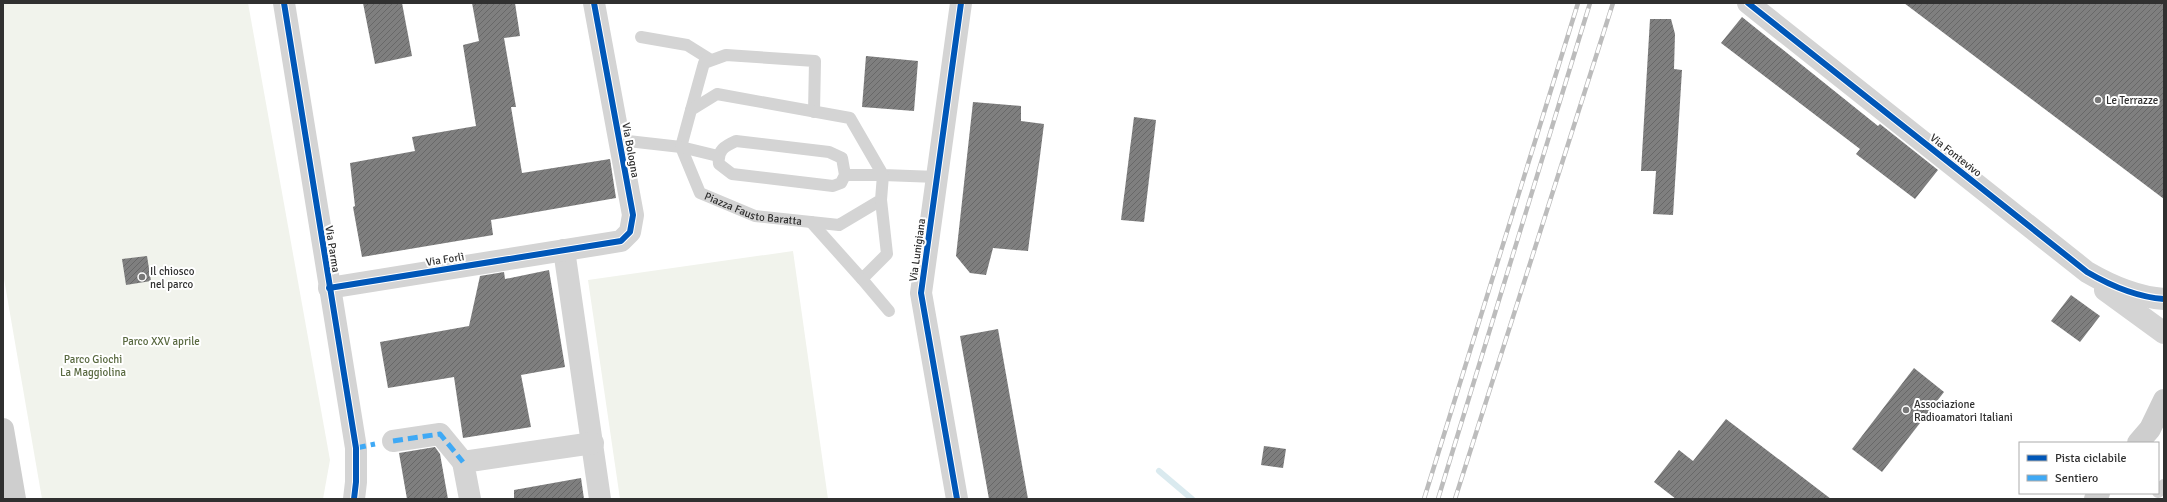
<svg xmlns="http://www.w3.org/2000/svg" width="2167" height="502" font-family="Signika,sans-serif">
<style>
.park{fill:#f1f3ec}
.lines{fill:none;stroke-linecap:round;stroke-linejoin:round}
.stream{stroke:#daeaef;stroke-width:6}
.building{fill:url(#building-hatch)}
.lane{stroke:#d4d4d4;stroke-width:12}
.street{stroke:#d4d4d4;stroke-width:22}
.secondary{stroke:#cecece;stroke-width:22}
.rail-casing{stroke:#bcbcbc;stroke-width:4.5}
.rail{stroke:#fff;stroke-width:3;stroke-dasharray:9;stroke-linecap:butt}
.quiet{stroke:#3fa9f5;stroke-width:5;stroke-dasharray:10 5;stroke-linecap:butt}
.cycleway-casing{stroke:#fff;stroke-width:8}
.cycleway{stroke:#0057b8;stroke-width:6}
.poi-dot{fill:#787878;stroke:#fff;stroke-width:1.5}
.labels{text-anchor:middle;stroke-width:4;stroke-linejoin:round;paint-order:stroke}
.poi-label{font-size:11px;fill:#303030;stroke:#fff;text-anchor:start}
.street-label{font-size:11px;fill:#303030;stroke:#fff}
.park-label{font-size:11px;fill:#596940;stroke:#fff}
</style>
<defs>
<pattern id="building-hatch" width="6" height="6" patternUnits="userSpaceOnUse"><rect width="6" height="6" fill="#7f7f7f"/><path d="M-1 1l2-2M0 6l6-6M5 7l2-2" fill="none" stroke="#686868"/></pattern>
</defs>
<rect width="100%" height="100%" fill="#fff"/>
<!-- park -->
<g class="park">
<path d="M3,3H248L330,460L323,499H42L3,273Z"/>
<path d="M793,251L828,499H620L588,280Z"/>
</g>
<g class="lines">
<!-- stream -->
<path class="stream" d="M1159,471L1192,499"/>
</g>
<!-- building -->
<g class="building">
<path d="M363,3H402L412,56L375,64Z"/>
<path d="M472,3H515L520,36L504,38L516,107H511L522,173L610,159L616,198L491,220L493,235L362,257L353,207L355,206L350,163L415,151L412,137L476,126L463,45L479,41Z"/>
<path d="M1904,3H2164V199Z"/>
<path d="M1742,17L1878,126L1880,124L1938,170L1915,199L1856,154L1860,149L1721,43Z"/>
<path d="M1650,19H1671L1675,34L1674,69L1682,70L1673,215L1653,214L1656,171H1641Z"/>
<path d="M866,56L918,61L914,111L862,107Z"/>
<path d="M973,102L1021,106V121L1044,124L1028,251L993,248L986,275L970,273L956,256Z"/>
<path d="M1134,117L1156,120L1144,222L1121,220Z"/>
<path d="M147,256L151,281L126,285L122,259Z"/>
<path d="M549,270L565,367L521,375L531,427L463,438L454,377L388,388L380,342L469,326L480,276L504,272L505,279Z"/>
<path d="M2071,295L2100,316L2080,342L2051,321Z"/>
<path d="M998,329L1028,499H989L960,336Z"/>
<path d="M1914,368L1944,392L1882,472L1852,449Z"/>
<path d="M1726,419L1831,499H1676L1654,482L1679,450L1693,461Z"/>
<path d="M1264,446L1286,449L1283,468L1261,465Z"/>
<path d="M435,447L440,454L448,499H407L399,453Z"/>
<path d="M581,478L584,499H514V490Z"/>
</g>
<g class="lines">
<!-- lane -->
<g class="lane">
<path d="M641,37L687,45L711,60"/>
<path d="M691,110L704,63L726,55L815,61L814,112"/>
<path d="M619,140L681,147L691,110L717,94L850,118L883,175L937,177"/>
<path d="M736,141L829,152L842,158L845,175L841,183L833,186L732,174L719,164C717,150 725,146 736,141Z"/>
<path id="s1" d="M681,147L700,193L755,216L839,225L881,200L883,175H845"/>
<path d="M681,147L718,156"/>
<path d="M811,222L862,279L887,254L881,200"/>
<path d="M862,279L889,311"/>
<path d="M2158,492L2164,485"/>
</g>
<!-- street -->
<g class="street">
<path d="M284,3L356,448V482L354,499"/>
<path d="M1748,3L2087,272C2111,286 2136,297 2164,299"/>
<path d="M564,250L600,499"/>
<path d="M329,288L621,241L630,232L633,215L594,3"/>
<path d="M2105,290L2164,333"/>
<path d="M393,441L440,434L463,462"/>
<path d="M470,499L463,462L593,443"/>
<path d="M957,499L921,293L961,3"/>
</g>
<!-- secondary -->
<g class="secondary">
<path d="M3,429L15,499"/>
<path d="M2138,443L2150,429L2164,400"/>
<path d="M2095,499L2099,493"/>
</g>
<!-- rail casing -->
<g class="rail-casing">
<g id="rail">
<path d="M1424,499L1578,3"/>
<path d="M1438,499L1590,3"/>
<path d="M1455,499L1613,3"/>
</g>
</g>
<!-- rail -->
<use href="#rail" class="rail"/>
<!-- quiet -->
<g class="quiet">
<path d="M393,441L440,434L463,462"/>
<path d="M356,448L375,444"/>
</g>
<!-- cycleway casing -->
<g class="cycleway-casing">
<g id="cycleway">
<path d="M284,3L356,448V482L354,499"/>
<path d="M1748,3L2087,272C2111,286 2136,297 2164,299"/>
<path d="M329,288L621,241L630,232L633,215L594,3"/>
<path d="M957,499L921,293L961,3"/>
</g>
</g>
<!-- cycleway -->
<use href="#cycleway" class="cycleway"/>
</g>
<!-- markers -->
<g class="poi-dot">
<circle cx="2098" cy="100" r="4"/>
<circle cx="142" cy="277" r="4"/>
<circle cx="1906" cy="410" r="4"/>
</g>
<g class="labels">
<!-- poi labels -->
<g class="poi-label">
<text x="2106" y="104">Le Terrazze</text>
<text x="150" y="275">Il chiosco<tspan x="150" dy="13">nel parco</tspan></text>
<text x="1914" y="408">Associazione<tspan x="1914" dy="13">Radioamatori Italiani</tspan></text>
</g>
<!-- street labels -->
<g class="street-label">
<text transform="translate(631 150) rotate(80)" y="4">Via Bologna</text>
<text transform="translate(1956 155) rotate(38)" y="4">Via Fontevivo</text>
<text dy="4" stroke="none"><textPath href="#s1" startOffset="106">Piazza Fausto Baratta</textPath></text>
<text transform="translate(333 249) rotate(81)" y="4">Via Parma</text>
<text transform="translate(917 250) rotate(-82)" y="4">Via Lunigiana</text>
<text transform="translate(445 259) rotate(-9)" y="4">Via Forlì</text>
</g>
<!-- park labels -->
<g class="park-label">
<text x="161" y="345">Parco XXV aprile</text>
<text x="93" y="363">Parco Giochi<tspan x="93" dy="13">La Maggiolina</tspan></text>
</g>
</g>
<!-- border -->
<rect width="2167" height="502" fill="none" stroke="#303030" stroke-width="8"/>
<!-- legend -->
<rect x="2019" y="442" width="140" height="52" fill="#ffffff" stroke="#acacac"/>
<rect x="2027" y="455" width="20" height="6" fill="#0057b8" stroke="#acacac"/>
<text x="2055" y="462" font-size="12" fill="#303030">Pista ciclabile</text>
<rect x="2027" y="475" width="20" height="6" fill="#3fa9f5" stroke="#acacac"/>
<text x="2055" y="482" font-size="12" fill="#303030">Sentiero</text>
</svg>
